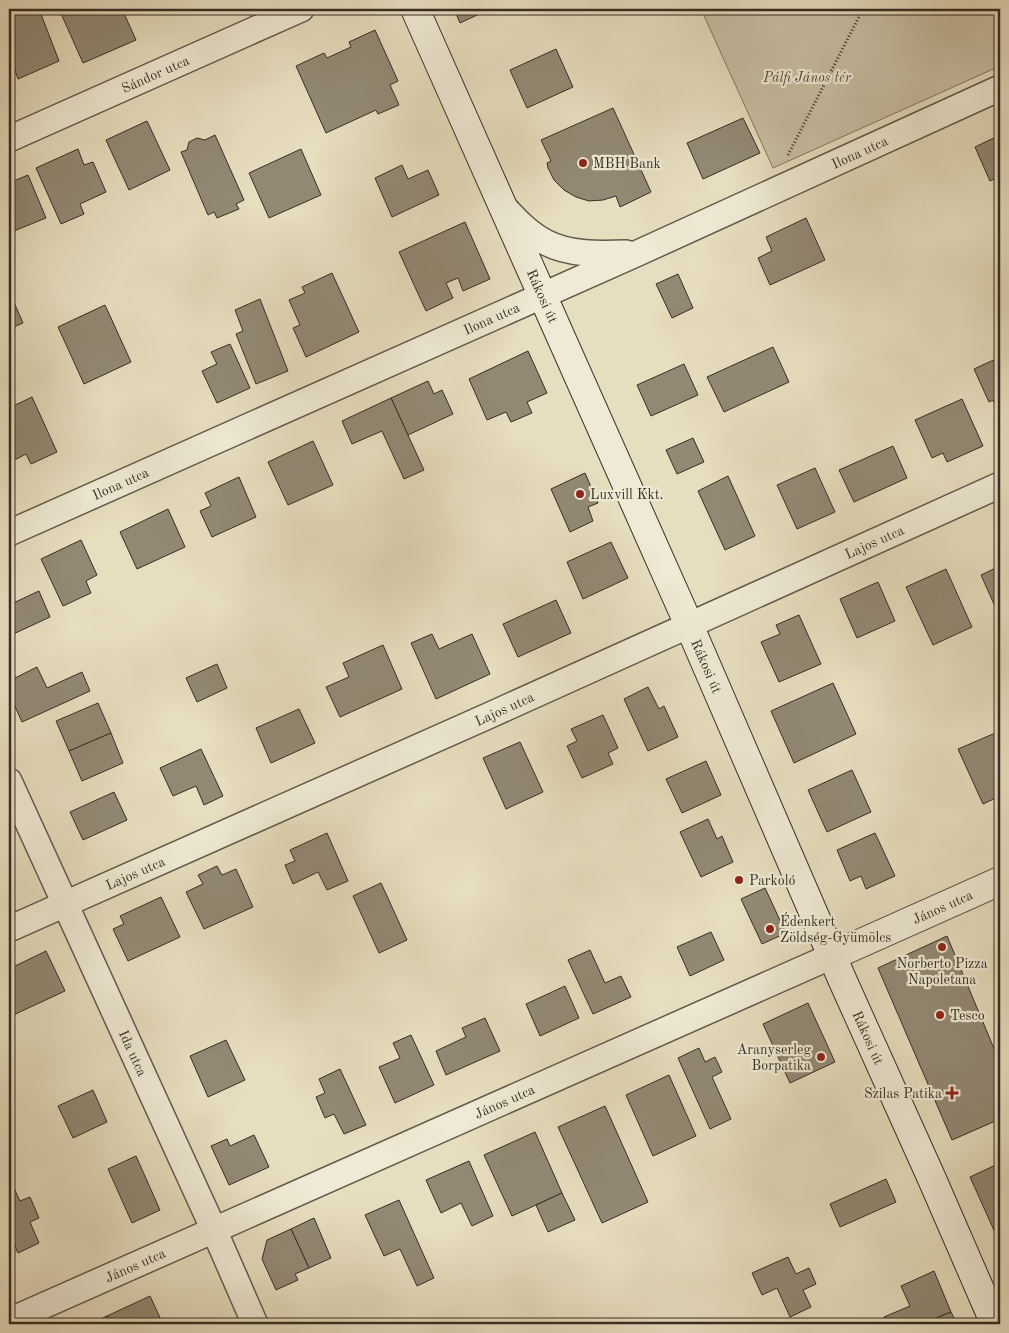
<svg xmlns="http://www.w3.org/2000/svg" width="1009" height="1333" font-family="'Old Standard TT',serif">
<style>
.green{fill:#c9c0a5;stroke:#807664}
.building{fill:#928975;stroke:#362d24}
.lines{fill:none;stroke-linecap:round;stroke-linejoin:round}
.minor-casing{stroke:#62594b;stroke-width:28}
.tertiary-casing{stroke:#62594b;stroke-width:30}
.secondary-casing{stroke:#362d24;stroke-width:30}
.path{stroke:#362d24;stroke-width:3;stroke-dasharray:1 2.5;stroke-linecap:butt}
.minor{stroke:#efead5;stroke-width:25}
.tertiary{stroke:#efead5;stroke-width:28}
.secondary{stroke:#efead5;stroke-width:28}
.poi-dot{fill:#8f2418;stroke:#efead5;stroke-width:2}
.labels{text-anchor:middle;stroke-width:4.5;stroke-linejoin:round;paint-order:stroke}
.street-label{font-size:14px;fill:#362d24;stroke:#efead5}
.park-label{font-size:14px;font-style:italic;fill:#534a3e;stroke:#efead5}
.poi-label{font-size:14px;fill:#362d24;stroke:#efead5;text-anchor:start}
</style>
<rect width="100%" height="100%" fill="#e7debf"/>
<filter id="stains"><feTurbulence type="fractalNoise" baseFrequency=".004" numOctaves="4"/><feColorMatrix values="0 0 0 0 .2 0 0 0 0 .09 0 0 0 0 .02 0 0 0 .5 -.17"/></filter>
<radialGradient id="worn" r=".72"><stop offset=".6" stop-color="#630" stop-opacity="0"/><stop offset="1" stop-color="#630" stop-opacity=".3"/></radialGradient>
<!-- green -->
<path class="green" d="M701,9H1000V66L773,168Z"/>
<!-- building -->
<g class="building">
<path d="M9,9H39L59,61L18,79L9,53Z"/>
<path d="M59,9H122L136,40L83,63Z"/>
<path d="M149,9H164L152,15Z"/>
<path d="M454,9H490L460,23Z"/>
<path d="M375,30L398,81L390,85L399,105L378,114L376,110L326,133L296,66L324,53L327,58L351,47L349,42Z"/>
<path d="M556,49L573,87L527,108L510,70Z"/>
<path d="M613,108L651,192L620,207L616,196L603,200L589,201L576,197L564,190L554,180L548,168L547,163L551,161L541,140Z"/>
<path d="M743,118L760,153L703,179L687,143Z"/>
<path d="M147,121L170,170L129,190L106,140Z"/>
<path d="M215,135L244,200L236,204L239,209L217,218L214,212L208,215L181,152L187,150L189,142L197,138L205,140Z"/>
<path d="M1000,135V176L990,181L975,147Z"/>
<path d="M78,149L84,165L93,162L106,192L80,204L84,214L61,224L36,168Z"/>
<path d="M301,149L321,195L269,218L249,173Z"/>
<path d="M402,165L408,179L428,170L439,195L392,217L375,178Z"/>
<path d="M28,175L46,218L9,233V183Z"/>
<path d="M806,218L825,260L770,285L758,258L772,251L766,237Z"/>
<path d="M465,222L490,279L463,291L458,278L446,283L453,298L426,311L399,252Z"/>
<path d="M332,273L359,332L306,357L293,328L300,325L289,300L305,293L302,287Z"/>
<path d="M678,274L693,308L672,318L656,284Z"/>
<path d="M9,291L23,323L9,329Z"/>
<path d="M260,299L288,371L256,384L236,334L243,331L235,310Z"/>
<path d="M105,305L131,362L84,384L58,327Z"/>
<path d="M230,344L250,388L217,403L202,371L217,364L211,352Z"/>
<path d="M773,347L789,382L724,412L707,377Z"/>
<path d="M528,351L547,393L527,402L532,413L511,422L506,412L487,420L469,379Z"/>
<path d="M1000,357V417L993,400L989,402L974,369Z"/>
<path d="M684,364L698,395L651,416L637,385Z"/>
<path d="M428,381L434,394L442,390L453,414L408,435L391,398Z"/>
<path d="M32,397L57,452L31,464L26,454L9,463V430L14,428L9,415V408Z"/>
<path d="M391,398L424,470L404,479L382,431L352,444L342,421Z"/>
<path d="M962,399L983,446L947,462L943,453L932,458L915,420Z"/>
<path d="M693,438L704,462L677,474L666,450Z"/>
<path d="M313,441L333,485L288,505L268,462Z"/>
<path d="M893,446L907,478L854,502L839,470Z"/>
<path d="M815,468L835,512L797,529L777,485Z"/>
<path d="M585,473L598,503L588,507L593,521L570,532L551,489Z"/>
<path d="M728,476L755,536L725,550L698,491Z"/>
<path d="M239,477L256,517L212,537L200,511L211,506L205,493Z"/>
<path d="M168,509L185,547L137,569L120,532Z"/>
<path d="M81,540L97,575L86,581L91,593L63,606L41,559Z"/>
<path d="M611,542L628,578L583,599L567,562Z"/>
<path d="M1000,566V612L998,613L981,575Z"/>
<path d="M946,569L972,627L933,645L906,587Z"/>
<path d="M878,582L895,621L857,638L840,599Z"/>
<path d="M39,591L50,617L9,636V605Z"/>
<path d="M556,600L571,633L518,657L503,624Z"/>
<path d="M799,615L821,664L779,682L761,642L780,634L776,625Z"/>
<path d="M432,634L439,649L472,634L490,674L436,699L411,643Z"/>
<path d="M383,645L402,689L340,717L326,687L349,677L343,663Z"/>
<path d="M217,664L227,688L197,702L186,678Z"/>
<path d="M37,667L47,688L82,672L90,691L22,722L9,693V681Z"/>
<path d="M833,683L856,734L794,763L771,711Z"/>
<path d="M648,687L659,709L664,706L678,737L648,751L624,699Z"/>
<path d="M98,703L111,733L69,751L56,721Z"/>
<path d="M299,709L315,743L271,763L256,728Z"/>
<path d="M603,715L618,748L608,753L613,764L582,778L567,746L577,741L571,729Z"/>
<path d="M1000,731V796L983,804L958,749Z"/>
<path d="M111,733L123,763L82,781L69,751Z"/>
<path d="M520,742L543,792L506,809L483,758Z"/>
<path d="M201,749L223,796L204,805L196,786L173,796L160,768Z"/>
<path d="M706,761L721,795L682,813L666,779Z"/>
<path d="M852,770L871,812L827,832L808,790Z"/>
<path d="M114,792L127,820L83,840L70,812Z"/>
<path d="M708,819L717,839L722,836L733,862L701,877L680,832Z"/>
<path d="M327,833L348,881L327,890L318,872L293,884L285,865L295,861L290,850Z"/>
<path d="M875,833L895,876L866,889L861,876L850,881L837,850Z"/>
<path d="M217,866L222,875L236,869L253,907L204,929L186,892L203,884L198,875Z"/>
<path d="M381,883L407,940L379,953L353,896Z"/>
<path d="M765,888L786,933L762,944L741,899Z"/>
<path d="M161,897L180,937L128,961L113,929L124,924L120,916Z"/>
<path d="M711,932L724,960L690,976L677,947Z"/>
<path d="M947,936L1000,1063V1119L952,1140L878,968Z"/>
<path d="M590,950L605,983L621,976L631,997L593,1014L568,960Z"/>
<path d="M46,951L65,991L9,1017V969Z"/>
<path d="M565,986L579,1018L540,1036L526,1004Z"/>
<path d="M808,1003L835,1062L790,1083L763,1024Z"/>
<path d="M485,1018L500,1051L446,1075L436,1051L466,1037L462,1028Z"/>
<path d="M411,1035L434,1085L395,1103L379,1067L400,1058L393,1043Z"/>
<path d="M226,1040L245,1080L208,1097L190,1056Z"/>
<path d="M699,1048L705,1062L715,1057L722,1072L712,1077L731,1119L710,1129L678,1058Z"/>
<path d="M340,1069L366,1125L344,1134L334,1114L325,1118L316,1097L325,1093L319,1079Z"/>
<path d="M669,1075L696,1136L653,1156L626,1095Z"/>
<path d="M93,1090L107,1122L73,1138L58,1106Z"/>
<path d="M605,1106L648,1202L602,1223L558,1127Z"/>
<path d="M535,1132L562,1193L512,1216L484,1155Z"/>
<path d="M254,1135L269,1167L229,1185L211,1146L227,1139L230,1146Z"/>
<path d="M136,1156L160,1210L132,1223L108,1169Z"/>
<path d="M469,1161L493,1216L472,1226L461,1203L441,1213L426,1180Z"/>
<path d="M1000,1163V1236L997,1237L970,1177Z"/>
<path d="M886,1179L896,1202L840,1227L830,1204Z"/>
<path d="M12,1184L20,1201L30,1197L39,1218L30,1222L39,1243L18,1253L9,1233V1185Z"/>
<path d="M562,1193L575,1220L548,1232L536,1205Z"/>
<path d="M399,1200L434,1278L417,1286L400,1249L384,1256L365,1215Z"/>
<path d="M314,1218L331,1258L309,1268L291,1229Z"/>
<path d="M291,1229L309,1268L295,1274L298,1280L276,1290L262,1259L267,1240Z"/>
<path d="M788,1257L796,1274L809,1268L816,1284L803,1290L811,1307L790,1317L777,1288L762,1295L752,1273Z"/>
<path d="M934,1271L951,1312L922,1324H887L884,1317L910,1306L901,1286Z"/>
<path d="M150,1296L163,1324H111L107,1316Z"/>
<path d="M951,1312L957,1324H922Z"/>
<path d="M107,1316L111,1324H89Z"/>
</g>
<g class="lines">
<!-- minor casing -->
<g class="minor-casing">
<g id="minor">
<path id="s1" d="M9,139L301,9"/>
<path d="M504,207C516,220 529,234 545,242C569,255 600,254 626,253"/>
<path id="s2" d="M9,533L638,253L1000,88"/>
<path id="s3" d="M9,781L214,1230L255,1324"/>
<path id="s4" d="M9,929L488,716L1000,485"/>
<path id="s5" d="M9,1321L832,956"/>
</g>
</g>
<!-- tertiary casing -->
<g class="tertiary-casing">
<g id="tertiary">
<path id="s6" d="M832,956L1000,881"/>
</g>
</g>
<!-- secondary casing -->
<g class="secondary-casing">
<g id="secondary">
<path id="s7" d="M415,9L689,625L842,979L932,1179L995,1324"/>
</g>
</g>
<!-- path -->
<path class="path" d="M788,155L863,9"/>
<!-- minor -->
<use href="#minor" class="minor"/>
<!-- tertiary -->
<use href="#tertiary" class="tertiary"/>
<!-- secondary -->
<use href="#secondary" class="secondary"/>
</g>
<!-- markers -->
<g class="poi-dot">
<circle cx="583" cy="163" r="5"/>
<circle cx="580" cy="494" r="5"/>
<circle cx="739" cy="880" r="5"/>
<circle cx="770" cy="929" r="5"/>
<circle cx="942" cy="947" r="5"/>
<circle cx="940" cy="1015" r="5"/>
<circle cx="821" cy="1057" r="5"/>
<path d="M949.5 1085.5h5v5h5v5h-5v5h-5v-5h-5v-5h5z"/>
</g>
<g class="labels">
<!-- street labels -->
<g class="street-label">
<text dy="5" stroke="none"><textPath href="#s1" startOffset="160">Sándor utca</textPath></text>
<text dy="5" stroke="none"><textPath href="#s2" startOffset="932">Ilona utca</textPath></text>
<text dy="5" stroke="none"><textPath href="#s7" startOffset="314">Rákosi út</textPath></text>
<text dy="5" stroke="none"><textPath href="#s2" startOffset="528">Ilona utca</textPath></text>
<text dy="5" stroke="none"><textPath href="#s2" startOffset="122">Ilona utca</textPath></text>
<text dy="5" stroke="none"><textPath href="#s4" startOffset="948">Lajos utca</textPath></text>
<text dy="5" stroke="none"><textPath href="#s7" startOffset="719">Rákosi út</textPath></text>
<text dy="5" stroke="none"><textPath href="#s4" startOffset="542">Lajos utca</textPath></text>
<text dy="5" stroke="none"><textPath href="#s4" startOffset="138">Lajos utca</textPath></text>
<text dy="5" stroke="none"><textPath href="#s6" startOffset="121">János utca</textPath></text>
<text dy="5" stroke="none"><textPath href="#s7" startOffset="1124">Rákosi út</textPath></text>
<text dy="5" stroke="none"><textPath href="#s3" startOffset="299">Ida utca</textPath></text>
<text dy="5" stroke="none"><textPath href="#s5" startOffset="542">János utca</textPath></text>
<text dy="5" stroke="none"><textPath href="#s5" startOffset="138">János utca</textPath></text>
</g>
<!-- park labels -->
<g class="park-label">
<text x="807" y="82">Pálfi János tér</text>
</g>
<!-- poi labels -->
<g class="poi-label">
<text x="593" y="168">MBH Bank</text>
<text x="590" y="499">Luxvill Kkt.</text>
<text x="749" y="885">Parkoló</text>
<text x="780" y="926">Édenkert<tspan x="780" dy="16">Zöldség-Gyümölcs</tspan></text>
<text x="942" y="968" text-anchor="middle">Norberto Pizza<tspan x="942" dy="16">Napoletana</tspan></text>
<text x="950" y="1020">Tesco</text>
<text x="811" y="1054" text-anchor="end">Aranyserleg<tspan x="811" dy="16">Borpatika</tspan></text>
<text x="942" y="1098" text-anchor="end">Szilas Patika</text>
</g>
</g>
<!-- margin -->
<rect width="1009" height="1333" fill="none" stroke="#e7debf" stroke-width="30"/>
<rect x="10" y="10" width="989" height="1313" fill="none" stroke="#362d24" stroke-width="2.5"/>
<rect x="15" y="15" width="979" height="1303" fill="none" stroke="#362d24"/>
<rect width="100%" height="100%" filter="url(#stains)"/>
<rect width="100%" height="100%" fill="url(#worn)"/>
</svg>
